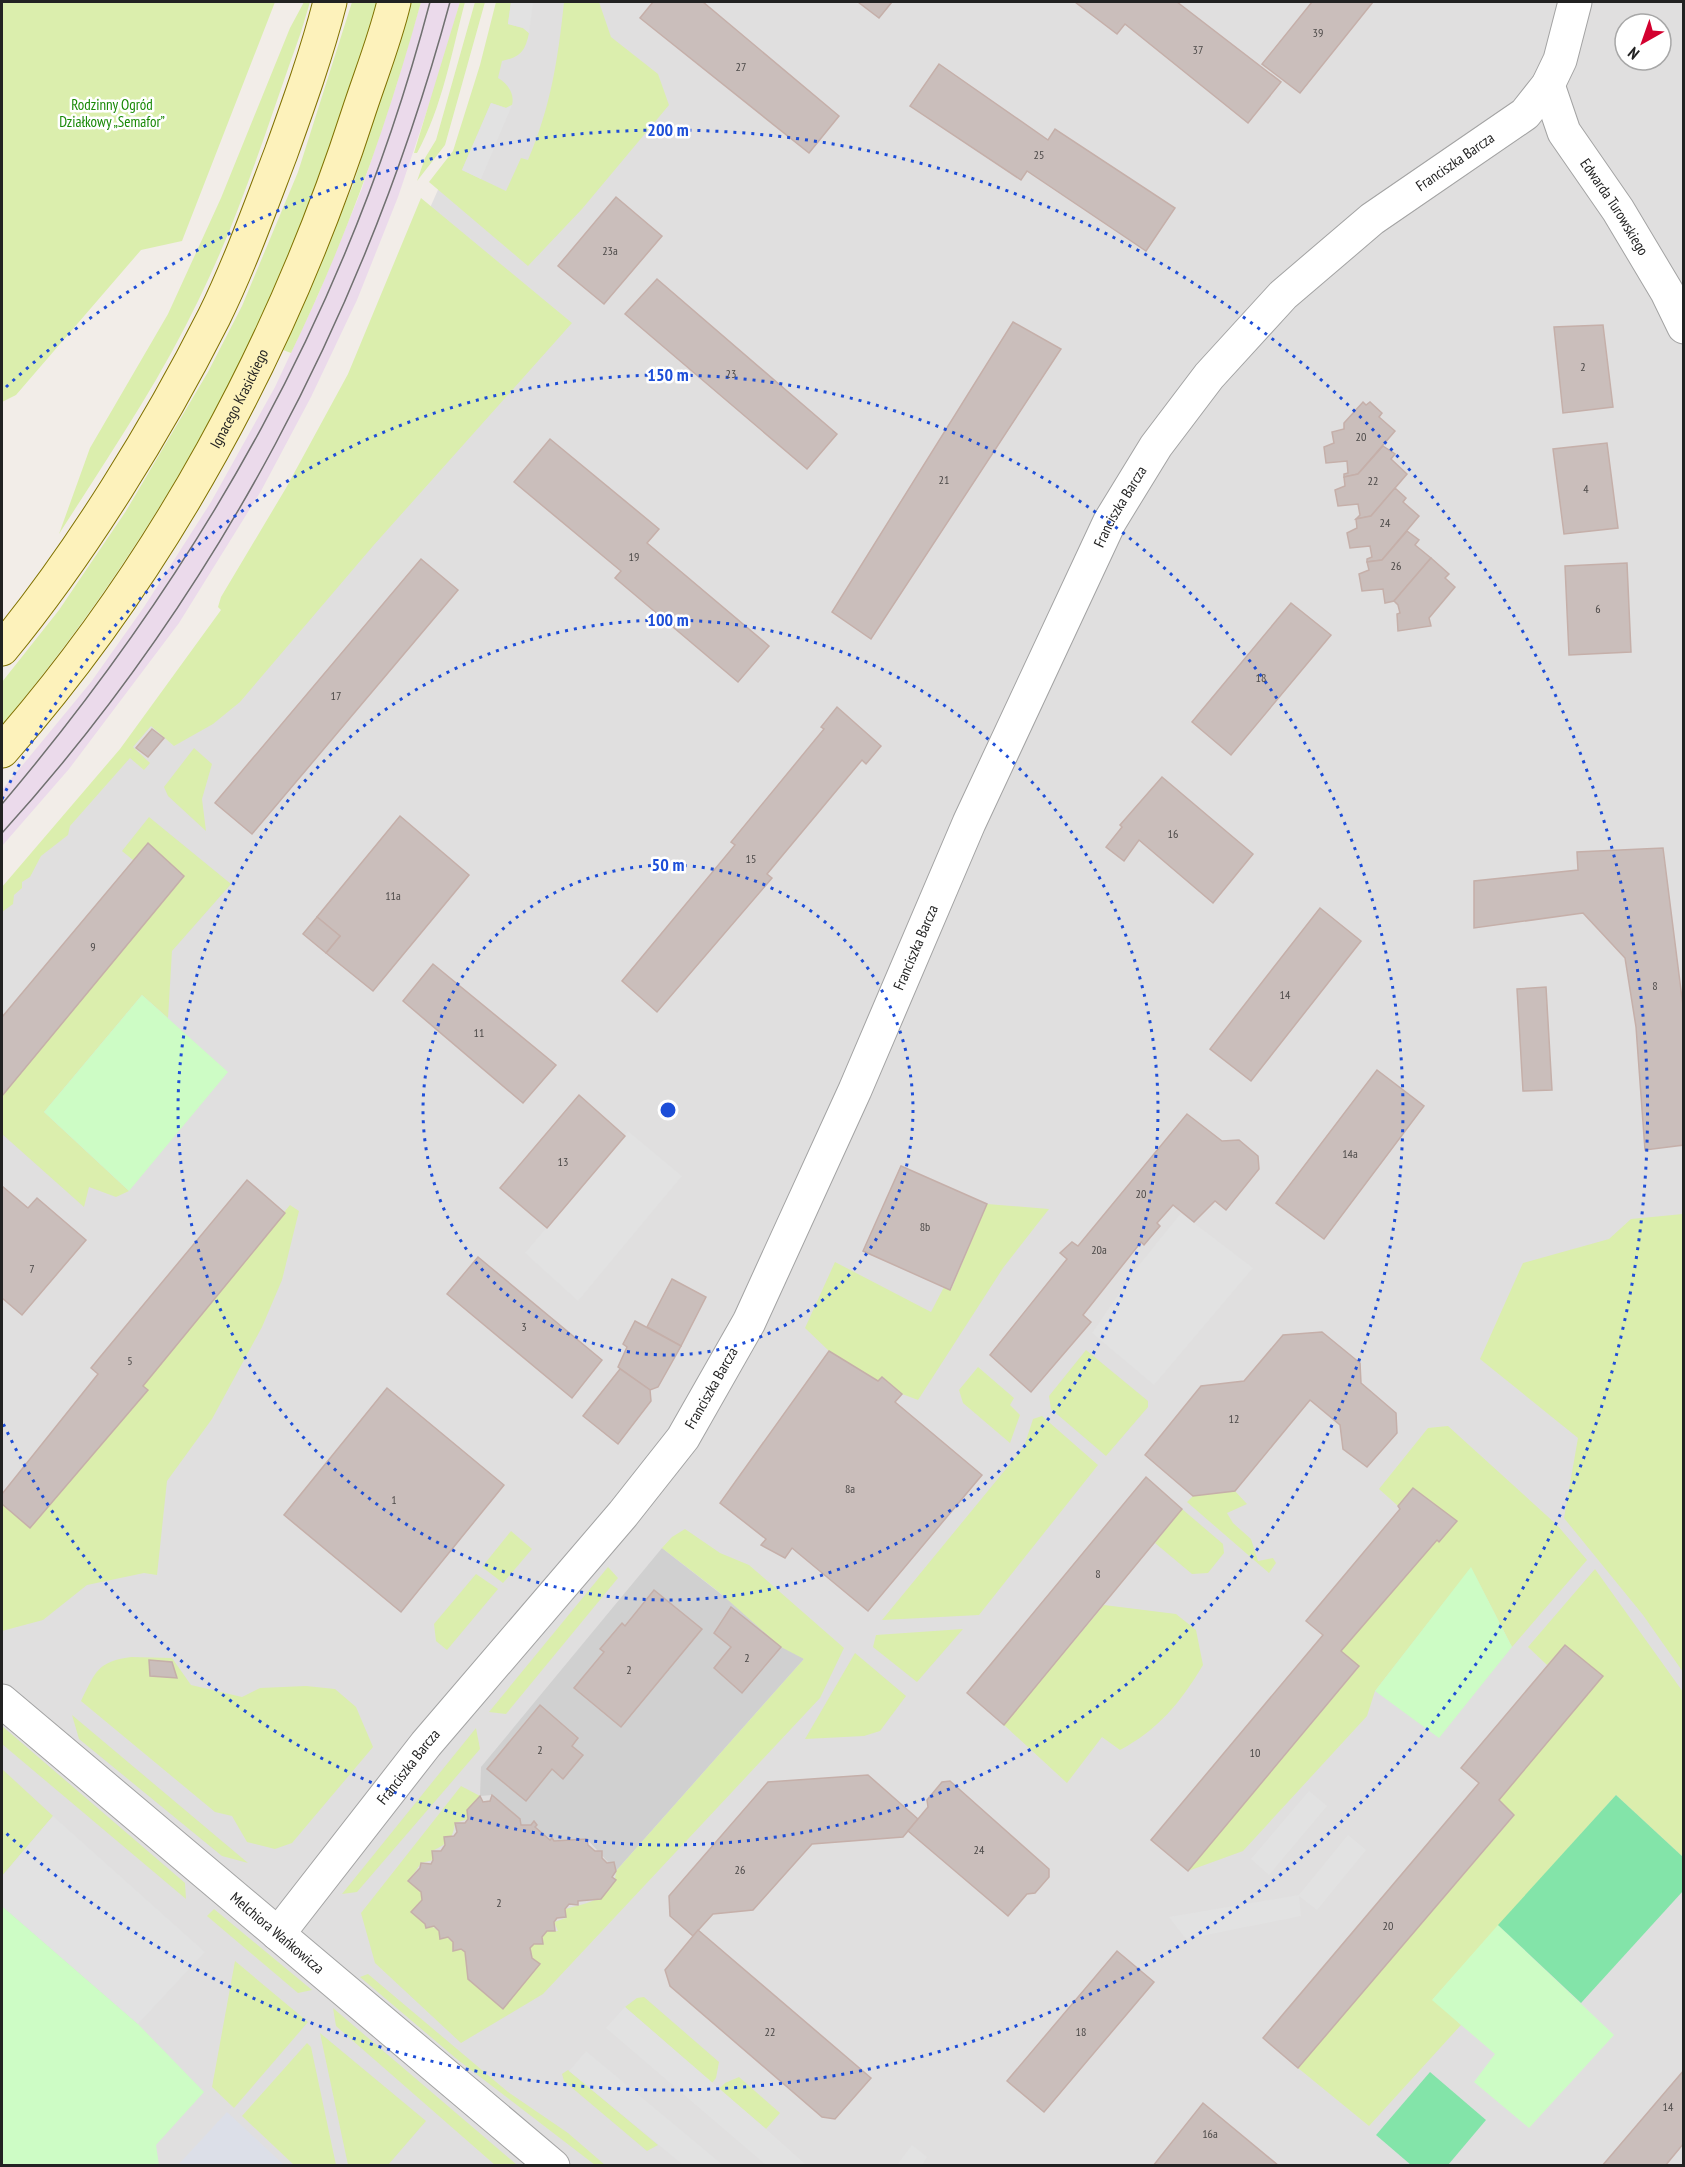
<svg xmlns="http://www.w3.org/2000/svg" width="1685" height="2167" font-family="'PT Sans Narrow',sans-serif">
<style>
.residential{fill:#e0dfdf;fill-rule:evenodd}
.industrial{fill:#ebdaeb}
.religious{fill:#d0d0d0}
.grass{fill:#dbeead}
.park{fill:#cdfcc5}
.pitch{fill:#83e4a9}
.parking{fill:#e2e2e2}
.plaza{fill:#dcdfe8}
.building{fill:#cabebb;stroke:#c5afa9;stroke-width:1.5}
.lines{fill:none;stroke-linecap:round;stroke-linejoin:round}
.street-casing{stroke:#a3a3a3;stroke-width:35}
.secondary-casing{stroke:#817200;stroke-width:35}
.street{stroke:#fff;stroke-width:33}
.secondary{stroke:#fdf2bb;stroke-width:33}
.tram{stroke:#707070;stroke-width:1.5}
.ring{fill:none;stroke:#1d4ed8;stroke-width:3;stroke-dasharray:3 6}
.labels{text-anchor:middle;stroke-width:5;stroke-linejoin:round;paint-order:stroke}
.number-label{font-size:12px;fill:#4c4948}
.park-label{font-size:15px;fill:#198906;stroke:#fff}
.street-label{font-size:15px;fill:#222;stroke:#fff}
.centre{fill:#1d4ed8;stroke:#fff;stroke-width:3}
.ring-label{font-size:18px;text-anchor:middle;font-weight:bold;fill:#1d4ed8;stroke:#fff;stroke-width:5;stroke-linejoin:round;paint-order:stroke}
</style>
<rect width="100%" height="100%" fill="#f2ede8"/>
<!-- residential -->
<path class="residential" d="M508,2H1683V2165H2V888L94,788L197,647L308,484L502,45ZM1625,24H1661V60H1625Z"/>
<!-- industrial -->
<path class="industrial" d="M421,2H460L441,69L398,197L357,300L311,397L261,491L179,623L69,769L2,846V790L91,682L144,607L211,502L275,387L318,295L361,191L396,86Z"/>
<!-- religious -->
<path class="religious" d="M662,1548L804,1659L616,1871L587,1839L554,1841L531,1825H521L520,1819L492,1795L480,1796L481,1767Z"/>
<!-- grass -->
<g class="grass">
<path d="M2,2H275L182,241L141,250L16,395L2,402Z"/>
<path d="M304,2H310L301,32C269,121 241,213 199,299C160,381 108,457 59,534L90,448L168,314L221,198L290,28Z"/>
<path d="M352,2H377C306,267 178,515 2,725V682L59,610L126,511L208,372L242,306L298,172Z"/>
<path d="M411,2H421C388,122 346,240 291,353L283,350L353,185Z"/>
<path d="M460,2H465C452,51 442,108 417,153H414Z"/>
<path d="M475,2H485L445,145L417,181L425,158L436,140Z"/>
<path d="M496,2H511L508,24L523,28L529,33C525,52 520,57 502,61L498,78C507,83 515,93 512,105L506,108L491,103L462,170L506,191L521,158L528,160C551,106 558,59 564,2H599L611,37L658,74L669,105L582,209L528,266L429,182L453,151L480,65Z"/>
<path d="M421,198L572,323L373,546L240,702L213,724L174,746L151,726L133,747L150,763L144,770L130,758L70,826L68,835L41,856L30,877L22,882V888L14,895L13,904L2,912V887L120,749L221,610L218,607L221,597L286,488L348,374Z"/>
<path d="M194,748L212,764L202,799L206,831L168,796L164,787Z"/>
<path d="M149,817L231,884L172,951L168,1018L142,995L44,1112L129,1191L116,1197L89,1187L84,1207L2,1134V1096L183,877L148,843L133,860L122,851Z"/>
<path d="M987,1204L1049,1209L1003,1268L918,1400L902,1394L883,1377L878,1381L829,1351L805,1328L835,1262L931,1312L944,1287L951,1290Z"/>
<path d="M290,1205L299,1211L282,1280L262,1327L212,1419L167,1481L157,1575L144,1573L87,1585L43,1620L2,1631V1504L30,1527L148,1390L143,1386Z"/>
<path d="M1683,1214H1684L1683,1672L1643,1615L1564,1518L1578,1438L1480,1359L1523,1263L1609,1239L1631,1219Z"/>
<path d="M1086,1350L1148,1401V1407L1106,1456L1051,1409L1049,1396Z"/>
<path d="M978,1367L1014,1398L1010,1405L1020,1415L1010,1443L963,1403L959,1390Z"/>
<path d="M1042,1416L1098,1465L979,1615L882,1620L1024,1447L1033,1419Z"/>
<path d="M1448,1426L1557,1525L1587,1560L1512,1647L1471,1568L1375,1691L1367,1716L1243,1851L1188,1871L1359,1667L1341,1651L1437,1540L1439,1541L1457,1522L1413,1488L1398,1506L1379,1489L1428,1428Z"/>
<path d="M1235,1491L1247,1504L1227,1513L1233,1523L1251,1539L1258,1561L1273,1558L1276,1563L1269,1573L1187,1502L1193,1496Z"/>
<path d="M1182,1509L1223,1544L1224,1553L1208,1573L1192,1574L1155,1543Z"/>
<path d="M685,1529L720,1553L749,1565L844,1648L820,1698L543,1994L461,2043L375,1963L361,1913L461,1786L480,1796L467,1810L468,1819L455,1823C453,1839 447,1844 432,1851L433,1860L421,1863L409,1881L421,1892L422,1900L411,1913L439,1931L465,1952L468,1979L503,2008L540,1964L532,1958L530,1948L534,1944H543L542,1937L547,1931H558L554,1922L566,1918L565,1909C587,1903 615,1899 616,1871L804,1659L781,1647L719,1592L662,1548L672,1537Z"/>
<path d="M511,1531L532,1549L503,1583L482,1567Z"/>
<path d="M608,1567L618,1578L506,1714L489,1712Z"/>
<path d="M1595,1569L1683,1692V1857L1616,1795L1433,1999L1461,2025L1369,2126L1298,2068L1514,1816L1499,1800L1602,1676L1565,1645L1547,1665L1528,1647Z"/>
<path d="M476,1574L498,1589L447,1650L436,1641L434,1624Z"/>
<path d="M1104,1605L1176,1614L1196,1630L1203,1665C1181,1702 1158,1730 1120,1750L1102,1737L1067,1783L1004,1725Z"/>
<path d="M963,1629L917,1682L873,1647L876,1635Z"/>
<path d="M855,1653L906,1696L880,1731L864,1736L805,1739Z"/>
<path d="M131,1657L172,1658L191,1685L242,1697L260,1688L306,1686L335,1689L356,1707L373,1747L292,1843L275,1849L247,1842L232,1816L215,1812L81,1701C96,1671 97,1662 131,1657Z"/>
<path d="M72,1715L248,1863L222,1856L79,1739Z"/>
<path d="M2,1726L185,1883L186,1899L2,1744Z"/>
<path d="M476,1728L480,1749L357,1892L342,1894Z"/>
<path d="M2,1769L53,1816L2,1876Z"/>
<path d="M214,1909L312,1990L298,1993L207,1916Z"/>
<path d="M235,1961L308,2022L234,2108L212,2087Z"/>
<path d="M368,1974L508,2092L568,2133L605,2165H595L458,2060L360,1977Z"/>
<path d="M644,1997L719,2062L716,2078L712,2083L625,2007L637,1998Z"/>
<path d="M333,2008L517,2165H495L336,2026Z"/>
<path d="M320,2033L426,2121L388,2165H348Z"/>
<path d="M307,2043L311,2047L336,2165H294L242,2116Z"/>
<path d="M568,2070L658,2145L647,2151L564,2081L562,2074Z"/>
<path d="M739,2077L780,2113L766,2129L719,2089L725,2083Z"/>
</g>
<!-- park -->
<g class="park">
<path d="M142,995L228,1072L129,1191L44,1112Z"/>
<path d="M1471,1567L1512,1647L1439,1738L1375,1691Z"/>
<path d="M2,1906L138,2024L204,2092L156,2145L159,2165H2Z"/>
<path d="M1498,1925L1614,2035L1529,2128L1474,2082L1495,2054L1432,2000Z"/>
</g>
<!-- pitch -->
<g class="pitch">
<path d="M1616,1795L1683,1857V1891L1581,2003L1498,1925Z"/>
<path d="M1430,2072L1486,2120L1448,2165H1411L1376,2135Z"/>
</g>
<!-- parking -->
<g class="parking">
<path d="M511,2H533L529,33L523,28L508,24Z"/>
<path d="M491,103L506,108L512,105L481,179L462,170Z"/>
<path d="M628,1131L682,1176L578,1301L525,1253Z"/>
<path d="M1181,1213L1253,1268L1154,1385L1092,1333L1135,1270Z"/>
<path d="M1309,1791L1327,1806L1269,1875L1251,1859Z"/>
<path d="M53,1816L205,1952L138,2024L2,1906V1876Z"/>
<path d="M1348,1835L1366,1850L1317,1910L1299,1896L1301,1916L1186,1939L1169,1917L1299,1895Z"/>
<path d="M625,2007L766,2129L805,2164L766,2165L606,2028Z"/>
<path d="M586,2051L723,2165H683L569,2071Z"/>
<path d="M912,2145L927,2157L922,2165H897Z"/>
</g>
<!-- plaza -->
<path class="plaza" d="M227,2112L284,2165H178Z"/>
<!-- building -->
<g class="building">
<path d="M653,2H703L839,116L809,153L640,18Z"/>
<path d="M858,2H892L879,18Z"/>
<path d="M1075,2H1177L1281,82L1248,123L1125,24L1117,34Z"/>
<path d="M1312,2H1373L1300,93L1262,64Z"/>
<path d="M939,64L1048,140L1055,129L1175,208L1146,251L1027,171L1021,180L910,106Z"/>
<path d="M616,197L662,236L604,304L558,266Z"/>
<path d="M657,279L837,434L807,469L625,314Z"/>
<path d="M1013,322L1061,349L871,639L832,612Z"/>
<path d="M1603,325L1613,407L1563,413L1554,327Z"/>
<path d="M1363,402L1366,405L1370,402L1382,413L1379,417L1395,431L1358,474L1344,477V474L1348,473L1347,461L1326,463L1324,447L1334,443L1332,432L1344,429V423Z"/>
<path d="M550,439L659,529L647,543L769,646L738,682L615,578L621,571L514,482Z"/>
<path d="M1607,443L1618,528L1564,534L1553,449Z"/>
<path d="M1383,446L1395,454L1391,459L1407,474L1371,516L1356,519L1360,515L1358,504L1338,506L1335,490L1345,486L1344,477L1358,474Z"/>
<path d="M1395,488L1406,498L1403,502L1419,516L1382,560L1367,562V559L1372,557L1370,546L1350,548L1347,533L1357,528L1356,519L1371,516Z"/>
<path d="M1407,531L1419,540L1415,545L1431,558L1394,601L1385,603L1383,589L1362,591L1359,574L1369,570L1367,562L1382,560Z"/>
<path d="M1431,558L1449,574L1445,578L1455,587L1429,618L1431,626L1398,631L1397,614L1400,613L1398,605L1394,601Z"/>
<path d="M421,559L458,590L252,834L215,803Z"/>
<path d="M1627,563L1631,652L1569,655L1565,566Z"/>
<path d="M1291,603L1331,635L1231,755L1192,722Z"/>
<path d="M837,707L881,746L866,764L862,760L767,874L772,878L657,1012L622,981L735,845L731,842L824,729L821,727Z"/>
<path d="M152,729L164,738L148,757L136,748Z"/>
<path d="M1162,777L1253,854L1213,903L1139,840L1124,861L1106,847L1122,827L1120,825Z"/>
<path d="M400,816L469,875L373,991L326,953L340,936L317,917Z"/>
<path d="M148,843L184,876L2,1096V1017Z"/>
<path d="M1663,848L1684,1014V1145L1645,1150L1636,1027L1625,958L1583,913L1474,928V881L1578,870L1577,852Z"/>
<path d="M1320,908L1361,941L1251,1081L1210,1049Z"/>
<path d="M317,917L340,936L326,953L303,934Z"/>
<path d="M433,964L556,1065L523,1103L403,1001Z"/>
<path d="M1546,987L1552,1090L1523,1091L1517,989Z"/>
<path d="M1377,1070L1424,1106L1324,1239L1276,1203Z"/>
<path d="M579,1095L625,1136L547,1228L500,1188Z"/>
<path d="M1187,1114L1222,1141L1239,1140L1258,1156L1259,1169L1226,1210L1215,1201L1194,1222L1173,1205L1157,1223L1160,1226L1144,1245L1141,1242L1083,1315L1091,1322L1031,1392L990,1355L1067,1259L1060,1253L1072,1242L1078,1246Z"/>
<path d="M901,1166L987,1204L950,1290L863,1251Z"/>
<path d="M247,1180L285,1213L143,1386L148,1390L30,1528L2,1504V1494L98,1374L91,1368Z"/>
<path d="M2,1186L28,1208L37,1198L86,1240L22,1315L2,1298Z"/>
<path d="M478,1257L602,1360L572,1398L447,1294Z"/>
<path d="M672,1279L706,1297L681,1346L647,1327Z"/>
<path d="M635,1321L681,1346L658,1387L650,1390L618,1367L627,1347L623,1344Z"/>
<path d="M1322,1332L1360,1363L1361,1383L1396,1413L1397,1433L1367,1467L1343,1449L1340,1425L1310,1400L1235,1491L1193,1496L1145,1455L1201,1386L1244,1381L1283,1335Z"/>
<path d="M829,1351L878,1381L882,1377L902,1394L895,1402L982,1475L868,1611L792,1548L785,1558L761,1545L766,1539L720,1503Z"/>
<path d="M620,1369L650,1390L651,1401L618,1444L583,1416Z"/>
<path d="M387,1388L504,1485L401,1612L284,1515Z"/>
<path d="M1146,1477L1182,1509L1004,1725L967,1693Z"/>
<path d="M1413,1488L1457,1521L1439,1542L1437,1540L1341,1651L1359,1666L1188,1871L1151,1840L1323,1635L1306,1621L1400,1509L1398,1506Z"/>
<path d="M654,1590L702,1629L621,1727L574,1688L604,1652L600,1649L622,1623L625,1626Z"/>
<path d="M731,1607L781,1647L742,1693L714,1668L731,1647L714,1633Z"/>
<path d="M1565,1645L1603,1676L1499,1800L1514,1815L1298,2068L1263,2038L1479,1783L1461,1768Z"/>
<path d="M149,1660L172,1662L177,1678L150,1676Z"/>
<path d="M540,1705L578,1738L572,1746L583,1755L563,1779L552,1769L526,1801L487,1769Z"/>
<path d="M868,1775L918,1819L903,1837L812,1844L753,1910L713,1914L693,1936L670,1916L669,1896L768,1782Z"/>
<path d="M950,1781L1049,1869V1877L1035,1893L1027,1894L1008,1916L908,1831L928,1807L927,1800L942,1782Z"/>
<path d="M492,1795L520,1819L521,1825H531L534,1821L537,1825L535,1827L550,1840L552,1838L554,1841L587,1839L588,1845L595,1851H602V1858L607,1863L614,1862L616,1871L612,1877L616,1880L601,1899L578,1901V1905L569,1904L565,1909L566,1917L557,1918L554,1922L555,1931H547L542,1937L543,1944H534L530,1948L532,1958L540,1964L503,2009L468,1979L465,1952L461,1949L453,1951V1942L448,1937L440,1939L439,1931L434,1926L426,1928L425,1924L411,1912L422,1900L421,1892L408,1881L420,1868L421,1863L431,1864L433,1860L432,1851H441L445,1845L444,1837L454,1836L457,1832L455,1823H465L468,1819L467,1810L480,1796L483,1802L490,1801Z"/>
<path d="M698,1930L871,2078L835,2119L822,2117L670,1986L665,1970Z"/>
<path d="M1117,1951L1154,1982L1044,2112L1007,2081Z"/>
<path d="M1684,2070V2143L1665,2166H1602Z"/>
<path d="M1203,2103L1279,2166H1153Z"/>
</g>
<g class="lines">
<!-- street casing -->
<g class="street-casing">
<g id="street">
<path id="s1" d="M1548,85L1564,132L1618,210L1667,292L1684,327"/>
<path id="s2" d="M2,1701L553,2166"/>
<path id="s3" d="M278,1934L426,1744L623,1514L683,1438L749,1322L855,1090L969,823L1110,521L1156,446L1209,376L1283,295L1372,219L1525,114L1548,85L1560,60L1575,2"/>
</g>
</g>
<!-- secondary casing -->
<g class="secondary-casing">
<g id="secondary">
<path d="M2,649C81,553 158,428 214,317C240,264 260,208 281,153C299,103 317,53 330,2"/>
<path id="s4" d="M2,751C163,568 283,346 358,114C370,77 385,40 394,2"/>
</g>
</g>
<!-- street -->
<use href="#street" class="street"/>
<!-- secondary -->
<use href="#secondary" class="secondary"/>
<!-- tram -->
<g class="tram">
<path d="M2,804C204,565 350,306 430,2"/>
<path d="M2,833C217,596 367,309 450,2"/>
</g>
</g>
<!-- distance rings -->
<g class="ring">
<circle cx="668" cy="1110" r="245"/>
<circle cx="668" cy="1110" r="490"/>
<path d="M2 799A735 735 0 1 1 2 1421"/>
<path d="M6 387A980 980 0 1 1 6 1833"/>
</g>
<g class="labels">
<!-- number labels -->
<g class="number-label">
<text x="1318" y="37">39</text>
<text x="1198" y="54">37</text>
<text x="741" y="71">27</text>
<text x="1039" y="159">25</text>
<text x="610" y="255">23a</text>
<text x="1583" y="371">2</text>
<text x="731" y="378">23</text>
<text x="1361" y="441">20</text>
<text x="944" y="484">21</text>
<text x="1373" y="485">22</text>
<text x="1586" y="493">4</text>
<text x="1385" y="527">24</text>
<text x="634" y="561">19</text>
<text x="1396" y="570">26</text>
<text x="1598" y="613">6</text>
<text x="1261" y="682">18</text>
<text x="336" y="700">17</text>
<text x="1173" y="838">16</text>
<text x="751" y="863">15</text>
<text x="393" y="900">11a</text>
<text x="93" y="951">9</text>
<text x="1655" y="990">8</text>
<text x="1285" y="999">14</text>
<text x="479" y="1037">11</text>
<text x="1350" y="1158">14a</text>
<text x="563" y="1166">13</text>
<text x="1141" y="1198">20</text>
<text x="925" y="1231">8b</text>
<text x="1099" y="1254">20a</text>
<text x="32" y="1273">7</text>
<text x="524" y="1331">3</text>
<text x="130" y="1365">5</text>
<text x="1234" y="1423">12</text>
<text x="850" y="1493">8a</text>
<text x="394" y="1504">1</text>
<text x="1098" y="1578">8</text>
<text x="747" y="1662">2</text>
<text x="629" y="1674">2</text>
<text x="540" y="1754">2</text>
<text x="1255" y="1757">10</text>
<text x="979" y="1854">24</text>
<text x="740" y="1874">26</text>
<text x="499" y="1907">2</text>
<text x="1388" y="1930">20</text>
<text x="770" y="2036">22</text>
<text x="1081" y="2036">18</text>
<text x="1668" y="2111">14</text>
<text x="1210" y="2138">16a</text>
</g>
<!-- park labels -->
<g class="park-label">
<text x="112" y="110">Rodzinny Ogród<tspan x="112" dy="17">Działkowy „Semafor”</tspan></text>
</g>
<!-- street labels -->
<g class="street-label">
<text dy="5" stroke="none"><textPath href="#s3" startOffset="2156">Franciszka Barcza</textPath></text>
<text dy="5" stroke="none"><textPath href="#s1" startOffset="140">Edwarda Turowskiego</textPath></text>
<text dy="5" stroke="none"><textPath href="#s4" startOffset="426">Ignacego Krasickiego</textPath></text>
<text dy="5" stroke="none"><textPath href="#s3" startOffset="1670">Franciszka Barcza</textPath></text>
<text dy="5" stroke="none"><textPath href="#s3" startOffset="1184">Franciszka Barcza</textPath></text>
<text dy="5" stroke="none"><textPath href="#s3" startOffset="698">Franciszka Barcza</textPath></text>
<text dy="5" stroke="none"><textPath href="#s3" startOffset="212">Franciszka Barcza</textPath></text>
<text dy="5" stroke="none"><textPath href="#s2" startOffset="360">Melchiora Wańkowicza</textPath></text>
</g>
</g>
<circle cx="668" cy="1110" r="9" class="centre"/>
<g class="ring-label">
<text x="668" y="136">200 m</text>
<text x="668" y="381">150 m</text>
<text x="668" y="626">100 m</text>
<text x="668" y="871">50 m</text>
</g>
<!-- border -->
<rect width="1685" height="2167" fill="none" stroke="#222222" stroke-width="6"/>
<!-- north arrow -->
<g transform="translate(1643 42) rotate(220)"><circle r="28" fill="#ffffff" stroke="#a7a7a7" stroke-width="1.5"/>
<path d="M0-4.5L10 22L0 15L-10 22Z" fill="#d3002f"/>
<text y="-9" font-size="16" font-weight="bold" text-anchor="middle" fill="#222222">N</text>
</g>
</svg>
